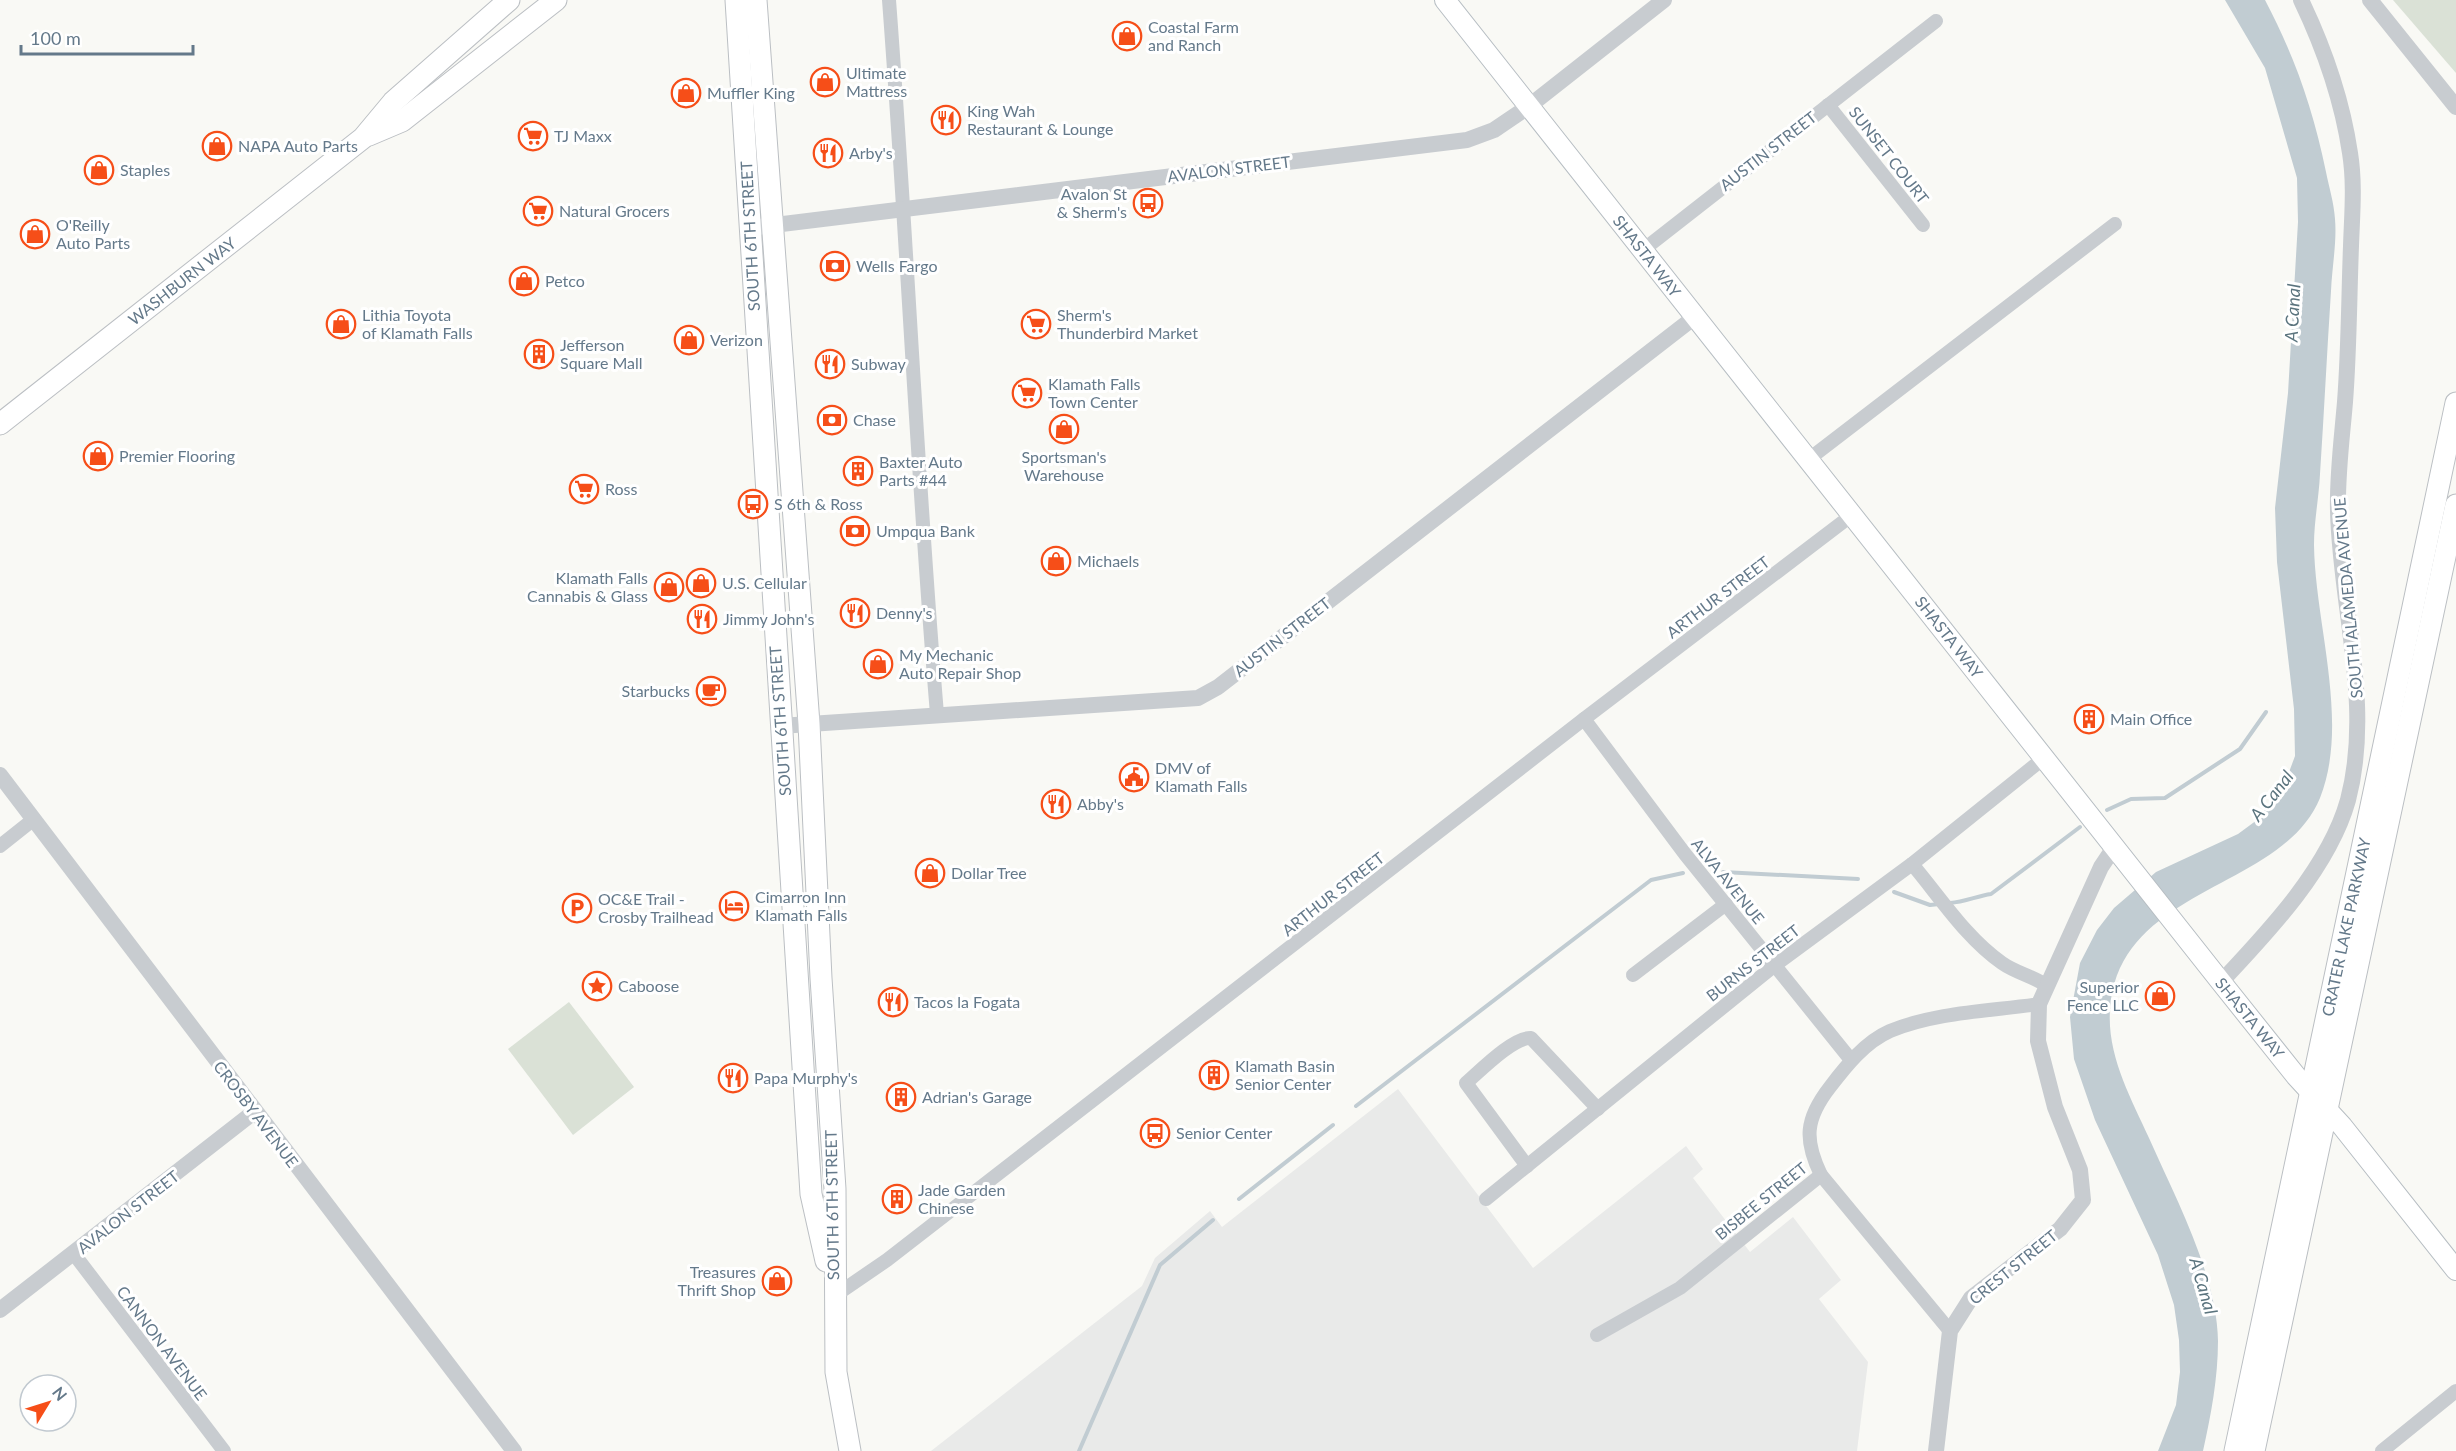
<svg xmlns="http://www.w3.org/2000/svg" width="2456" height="1451" font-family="Lato,sans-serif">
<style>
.built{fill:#e9eae9}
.green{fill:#dae1d6}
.water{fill:#c1ccd2}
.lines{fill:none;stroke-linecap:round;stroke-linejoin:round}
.stream{stroke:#c1ccd2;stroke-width:4}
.secondary-casing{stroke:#b7bec3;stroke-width:22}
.primary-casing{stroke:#bbbfc3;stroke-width:23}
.minor{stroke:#c8ccd0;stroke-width:14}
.tertiary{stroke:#c8ccd0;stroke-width:16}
.secondary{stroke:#fff;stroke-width:20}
.primary{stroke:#fff;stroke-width:21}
.labels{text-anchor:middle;stroke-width:6;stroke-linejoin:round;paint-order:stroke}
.poi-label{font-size:16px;fill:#64798a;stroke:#fff;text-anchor:start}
.street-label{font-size:16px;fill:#64798a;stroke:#fff}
.water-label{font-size:18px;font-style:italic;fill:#5b747e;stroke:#fff}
</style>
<rect width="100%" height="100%" fill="#f9f9f5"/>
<!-- built -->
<path class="built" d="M1398,1089L1533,1268L1686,1146L1703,1169L1693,1178L1750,1252L1793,1217L1841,1280L1819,1299L1868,1362L1857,1451H931L1142,1286L1155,1258L1210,1211L1222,1227Z"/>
<!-- green -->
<g class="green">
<path d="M2393,0H2456V73Z"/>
<path d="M569,1002L634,1087L573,1135L508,1049Z"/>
</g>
<!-- water -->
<path class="water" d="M2225,0H2265C2295,57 2313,109 2326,172C2329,187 2334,203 2335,219C2337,242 2332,267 2331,291C2327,352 2324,413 2320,474C2319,497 2314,521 2314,545C2315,624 2350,722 2320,798C2282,891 2118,886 2110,1010C2107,1056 2131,1098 2149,1138C2175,1197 2217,1275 2218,1341C2218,1378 2211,1415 2203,1451H2158L2176,1405L2180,1372L2179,1340L2174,1305L2158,1255L2095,1120L2074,1059L2070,1017L2080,963L2097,930L2114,908L2156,872L2238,834L2257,820L2285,783L2295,756L2294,709L2277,562L2275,508L2288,393L2298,222L2297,178L2265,68Z"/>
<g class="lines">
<!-- stream -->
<g class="stream">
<path d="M2107,810L2131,799L2165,798L2240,749L2266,712"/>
<path d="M1723,872L1858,879"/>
<path d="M1894,892L1930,905L1939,904"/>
<path d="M1950,903C1965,902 1977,896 1991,894L2080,827"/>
<path d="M1356,1106L1651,880L1683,873"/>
<path d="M1239,1199L1333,1125"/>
<path d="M1079,1451L1160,1265L1213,1220"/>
</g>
<!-- secondary casing -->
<g class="secondary-casing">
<path id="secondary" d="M1445,0L2221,982L2296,1076L2342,1126L2456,1270"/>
</g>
<!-- primary casing -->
<g class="primary-casing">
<g id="primary">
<path d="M736,0L811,1194L826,1261"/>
<path d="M756,0L809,724L821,978L835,1189L836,1372L850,1451"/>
<path d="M369,135L402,121L556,0"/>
<path d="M0,424L363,138L393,102L509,0"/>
<path d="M2235,1451L2456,403"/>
<path d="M2254,1451L2456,505"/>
</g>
</g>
<!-- minor -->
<g class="minor">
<path d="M889,0C907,238 917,476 937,714"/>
<path d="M1828,105L1923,225"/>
<path d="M1643,250L1936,21"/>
<path d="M1809,459L2115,224"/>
<path d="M1584,719L1685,854L1851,1060"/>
<path d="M0,846L34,819"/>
<path d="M1912,864C1940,897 1966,938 2002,963C2016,973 2033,976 2047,986"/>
<path d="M1633,975L1726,904"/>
<path d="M1527,1166L1466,1083C1480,1071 1513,1037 1531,1038L1598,1109"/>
<path d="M1486,1199L1775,965L1912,864L2044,758"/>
<path d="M74,1254L224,1451"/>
<path d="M833,1297L887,1260L1584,719L1852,515"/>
<path d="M1950,1331L1821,1175C1804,1140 1805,1119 1830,1087C1846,1066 1865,1042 1890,1031C1936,1012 1991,1011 2039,1004"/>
<path d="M1597,1335L1680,1288L1821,1175"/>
<path d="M2382,1451L2456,1391"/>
</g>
<!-- tertiary -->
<g class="tertiary">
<path d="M2370,0L2456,107"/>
<path d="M750,228L1467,140L1494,130L1528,107L1664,0"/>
<path d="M780,726L1198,698L1218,687L1696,316"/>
<path d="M0,775L514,1451"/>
<path d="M2221,982C2268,932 2329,868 2348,800C2373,705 2340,606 2338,511C2337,475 2342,438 2345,402C2349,350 2349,298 2351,246C2352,215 2355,184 2350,153C2342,99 2324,48 2301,0"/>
<path d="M0,1310L254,1112"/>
<path d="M1936,1451L1950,1331L1971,1298L2060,1229L2083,1200L2080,1170L2055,1107L2038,1041L2039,1004L2101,867L2115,846"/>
</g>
<!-- secondary -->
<use href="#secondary" class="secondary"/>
<!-- primary -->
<use href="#primary" class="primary"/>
</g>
<!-- icons -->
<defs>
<g id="shop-ring" transform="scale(1.5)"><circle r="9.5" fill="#fff" stroke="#f64e18" stroke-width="1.5"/><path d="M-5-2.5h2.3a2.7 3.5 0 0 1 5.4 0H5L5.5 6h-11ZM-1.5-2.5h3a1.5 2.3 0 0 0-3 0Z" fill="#f64e18"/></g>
<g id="restaurant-ring" transform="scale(1.5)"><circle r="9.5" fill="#fff" stroke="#f64e18" stroke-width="1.5"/><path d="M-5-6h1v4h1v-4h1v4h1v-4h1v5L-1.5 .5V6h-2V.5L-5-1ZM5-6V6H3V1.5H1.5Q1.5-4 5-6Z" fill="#f64e18"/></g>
<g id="supermarket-ring" transform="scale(1.5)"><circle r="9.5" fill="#fff" stroke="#f64e18" stroke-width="1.5"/><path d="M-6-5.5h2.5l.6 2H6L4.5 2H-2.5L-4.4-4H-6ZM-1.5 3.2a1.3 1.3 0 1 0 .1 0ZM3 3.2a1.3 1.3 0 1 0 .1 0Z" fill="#f64e18"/></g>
<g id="bus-ring" transform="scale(1.5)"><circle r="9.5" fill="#fff" stroke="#f64e18" stroke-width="1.5"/><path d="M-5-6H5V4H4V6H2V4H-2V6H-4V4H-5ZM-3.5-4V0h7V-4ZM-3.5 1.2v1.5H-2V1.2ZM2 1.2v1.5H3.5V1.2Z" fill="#f64e18"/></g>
<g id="bank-ring" transform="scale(1.5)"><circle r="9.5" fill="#fff" stroke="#f64e18" stroke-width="1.5"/><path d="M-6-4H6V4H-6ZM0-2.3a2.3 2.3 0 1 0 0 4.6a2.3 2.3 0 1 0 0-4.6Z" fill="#f64e18"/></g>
<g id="building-ring" transform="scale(1.5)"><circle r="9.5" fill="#fff" stroke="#f64e18" stroke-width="1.5"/><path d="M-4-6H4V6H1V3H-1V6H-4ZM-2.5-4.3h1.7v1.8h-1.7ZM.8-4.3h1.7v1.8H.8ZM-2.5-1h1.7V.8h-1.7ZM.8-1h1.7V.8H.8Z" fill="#f64e18"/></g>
<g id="cafe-ring" transform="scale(1.5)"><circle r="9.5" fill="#fff" stroke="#f64e18" stroke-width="1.5"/><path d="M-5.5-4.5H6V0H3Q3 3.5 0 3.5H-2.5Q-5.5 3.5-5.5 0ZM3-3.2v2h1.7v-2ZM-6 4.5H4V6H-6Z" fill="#f64e18"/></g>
<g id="civic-ring" transform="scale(1.5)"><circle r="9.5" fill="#fff" stroke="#f64e18" stroke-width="1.5"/><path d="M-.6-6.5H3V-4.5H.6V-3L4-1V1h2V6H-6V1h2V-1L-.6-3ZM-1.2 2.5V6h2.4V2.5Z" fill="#f64e18"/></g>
<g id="hotel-ring" transform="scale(1.5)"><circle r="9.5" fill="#fff" stroke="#f64e18" stroke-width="1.5"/><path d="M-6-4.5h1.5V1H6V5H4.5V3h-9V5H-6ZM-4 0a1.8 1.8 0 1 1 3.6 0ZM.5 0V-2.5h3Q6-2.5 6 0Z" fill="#f64e18"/></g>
<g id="parking-ring" transform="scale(1.5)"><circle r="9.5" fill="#fff" stroke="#f64e18" stroke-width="1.5"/><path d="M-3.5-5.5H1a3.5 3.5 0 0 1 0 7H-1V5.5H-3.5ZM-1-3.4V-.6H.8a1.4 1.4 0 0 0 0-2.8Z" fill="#f64e18"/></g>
<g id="sight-ring" transform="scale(1.5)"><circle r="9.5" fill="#fff" stroke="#f64e18" stroke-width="1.5"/><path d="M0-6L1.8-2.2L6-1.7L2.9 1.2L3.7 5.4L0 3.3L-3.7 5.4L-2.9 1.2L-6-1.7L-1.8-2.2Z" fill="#f64e18"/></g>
</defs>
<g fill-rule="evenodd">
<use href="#shop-ring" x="1127" y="36"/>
<use href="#shop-ring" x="825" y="82"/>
<use href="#shop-ring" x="686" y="93"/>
<use href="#restaurant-ring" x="946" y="120"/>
<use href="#supermarket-ring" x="533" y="136"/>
<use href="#shop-ring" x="217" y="146"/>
<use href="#restaurant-ring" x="828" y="153"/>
<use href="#shop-ring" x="99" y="170"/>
<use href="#bus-ring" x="1148" y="203"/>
<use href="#supermarket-ring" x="538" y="211"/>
<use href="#shop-ring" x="35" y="234"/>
<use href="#bank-ring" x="835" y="266"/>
<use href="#shop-ring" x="524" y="281"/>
<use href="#shop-ring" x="341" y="324"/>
<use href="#supermarket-ring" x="1036" y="324"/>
<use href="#shop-ring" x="689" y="340"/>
<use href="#building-ring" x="539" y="354"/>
<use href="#restaurant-ring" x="830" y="364"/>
<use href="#supermarket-ring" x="1027" y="393"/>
<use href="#bank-ring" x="832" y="420"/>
<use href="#shop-ring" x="1064" y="429"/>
<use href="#shop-ring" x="98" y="456"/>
<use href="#building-ring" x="858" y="471"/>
<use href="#supermarket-ring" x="584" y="489"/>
<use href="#bus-ring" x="753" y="504"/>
<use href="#bank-ring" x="855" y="531"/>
<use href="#shop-ring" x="1056" y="561"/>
<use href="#shop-ring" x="701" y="583"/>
<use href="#shop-ring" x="669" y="587"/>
<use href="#restaurant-ring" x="855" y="613"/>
<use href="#restaurant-ring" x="702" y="619"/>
<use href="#shop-ring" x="878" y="664"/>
<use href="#cafe-ring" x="711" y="691"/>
<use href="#building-ring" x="2089" y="719"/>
<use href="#civic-ring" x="1134" y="777"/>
<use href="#restaurant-ring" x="1056" y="804"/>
<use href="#shop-ring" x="930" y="873"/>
<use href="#hotel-ring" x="734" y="906"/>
<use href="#parking-ring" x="577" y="908"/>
<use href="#sight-ring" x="597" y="986"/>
<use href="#shop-ring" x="2160" y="996"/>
<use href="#restaurant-ring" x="893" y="1002"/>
<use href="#building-ring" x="1214" y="1075"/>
<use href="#restaurant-ring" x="733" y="1078"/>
<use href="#building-ring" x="901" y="1097"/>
<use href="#bus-ring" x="1155" y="1133"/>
<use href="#building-ring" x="897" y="1199"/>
<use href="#shop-ring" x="777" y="1281"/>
</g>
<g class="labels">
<!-- poi labels -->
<g class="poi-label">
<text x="1148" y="33">Coastal Farm<tspan x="1148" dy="18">and Ranch</tspan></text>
<text x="846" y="79">Ultimate<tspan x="846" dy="18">Mattress</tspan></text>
<text x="707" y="99">Muffler King</text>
<text x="967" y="117">King Wah<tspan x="967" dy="18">Restaurant &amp; Lounge</tspan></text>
<text x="554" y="142">TJ Maxx</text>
<text x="238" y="152">NAPA Auto Parts</text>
<text x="849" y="159">Arby's</text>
<text x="120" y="176">Staples</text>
<text x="1127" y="200" text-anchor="end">Avalon St<tspan x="1127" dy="18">&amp; Sherm's</tspan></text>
<text x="559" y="217">Natural Grocers</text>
<text x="56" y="231">O'Reilly<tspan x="56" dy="18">Auto Parts</tspan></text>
<text x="856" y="272">Wells Fargo</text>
<text x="545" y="287">Petco</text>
<text x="362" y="321">Lithia Toyota<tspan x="362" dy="18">of Klamath Falls</tspan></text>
<text x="1057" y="321">Sherm's<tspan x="1057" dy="18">Thunderbird Market</tspan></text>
<text x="710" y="346">Verizon</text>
<text x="560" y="351">Jefferson<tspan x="560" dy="18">Square Mall</tspan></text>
<text x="851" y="370">Subway</text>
<text x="1048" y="390">Klamath Falls<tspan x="1048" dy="18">Town Center</tspan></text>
<text x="853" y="426">Chase</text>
<text x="119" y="462">Premier Flooring</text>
<text x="1064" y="463" text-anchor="middle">Sportsman's<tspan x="1064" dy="18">Warehouse</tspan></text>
<text x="879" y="468">Baxter Auto<tspan x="879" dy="18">Parts #44</tspan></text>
<text x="605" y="495">Ross</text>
<text x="774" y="510">S 6th &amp; Ross</text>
<text x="876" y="537">Umpqua Bank</text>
<text x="1077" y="567">Michaels</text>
<text x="648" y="584" text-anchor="end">Klamath Falls<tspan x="648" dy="18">Cannabis &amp; Glass</tspan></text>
<text x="722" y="589">U.S. Cellular</text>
<text x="876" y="619">Denny's</text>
<text x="723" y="625">Jimmy John's</text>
<text x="899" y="661">My Mechanic<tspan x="899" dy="18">Auto Repair Shop</tspan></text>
<text x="690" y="697" text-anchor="end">Starbucks</text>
<text x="2110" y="725">Main Office</text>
<text x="1155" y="774">DMV of<tspan x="1155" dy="18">Klamath Falls</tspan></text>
<text x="1077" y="810">Abby's</text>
<text x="951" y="879">Dollar Tree</text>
<text x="755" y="903">Cimarron Inn<tspan x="755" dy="18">Klamath Falls</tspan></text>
<text x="598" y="905">OC&amp;E Trail -<tspan x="598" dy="18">Crosby Trailhead</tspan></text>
<text x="618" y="992">Caboose</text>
<text x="2139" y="993" text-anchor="end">Superior<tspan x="2139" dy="18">Fence LLC</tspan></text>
<text x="914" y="1008">Tacos la Fogata</text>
<text x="1235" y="1072">Klamath Basin<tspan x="1235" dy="18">Senior Center</tspan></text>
<text x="754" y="1084">Papa Murphy's</text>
<text x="922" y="1103">Adrian's Garage</text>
<text x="1176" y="1139">Senior Center</text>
<text x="918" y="1196">Jade Garden<tspan x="918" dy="18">Chinese</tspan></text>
<text x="756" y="1278" text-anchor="end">Treasures<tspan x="756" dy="18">Thrift Shop</tspan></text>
</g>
<!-- street labels -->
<g class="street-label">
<text transform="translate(1768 151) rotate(-38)" y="6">AUSTIN STREET</text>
<text transform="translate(1889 155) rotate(52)" y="6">SUNSET COURT</text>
<text transform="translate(1229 169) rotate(-7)" y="6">AVALON STREET</text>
<text transform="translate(750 236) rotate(-93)" y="6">SOUTH 6TH STREET</text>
<text transform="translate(1647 256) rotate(52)" y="6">SHASTA WAY</text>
<text transform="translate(182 281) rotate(-38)" y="6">WASHBURN WAY</text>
<text transform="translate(1718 597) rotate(-37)" y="6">ARTHUR STREET</text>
<text transform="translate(2348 598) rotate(-95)" y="6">SOUTH ALAMEDA AVENUE</text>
<text transform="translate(1282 637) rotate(-38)" y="6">AUSTIN STREET</text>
<text transform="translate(1949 637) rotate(52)" y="6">SHASTA WAY</text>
<text transform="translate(780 721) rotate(-94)" y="6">SOUTH 6TH STREET</text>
<text transform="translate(1728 881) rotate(51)" y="6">ALVA AVENUE</text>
<text transform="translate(1333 894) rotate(-38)" y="6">ARTHUR STREET</text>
<text transform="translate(2346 927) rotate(-78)" y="6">CRATER LAKE PARKWAY</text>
<text transform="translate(1753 963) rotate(-38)" y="6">BURNS STREET</text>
<text transform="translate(2250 1018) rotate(51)" y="6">SHASTA WAY</text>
<text transform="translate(256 1114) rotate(53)" y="6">CROSBY AVENUE</text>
<text transform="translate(1761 1201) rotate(-39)" y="6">BISBEE STREET</text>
<text transform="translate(832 1205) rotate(-91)" y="6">SOUTH 6TH STREET</text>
<text transform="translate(128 1212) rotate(-38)" y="6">AVALON STREET</text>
<text transform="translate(2013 1267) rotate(-39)" y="6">CREST STREET</text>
<text transform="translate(162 1343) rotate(53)" y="6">CANNON AVENUE</text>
</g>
<!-- water labels -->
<g class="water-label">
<text transform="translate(2293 313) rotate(-87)" y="6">A Canal</text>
<text transform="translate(2272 796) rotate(-52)" y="6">A Canal</text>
<text transform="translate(2203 1286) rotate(74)" y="6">A Canal</text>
</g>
</g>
<!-- north arrow -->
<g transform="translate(48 1403) rotate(52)"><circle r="28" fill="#ffffff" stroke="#c1c9d0" stroke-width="1.5"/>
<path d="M0-4.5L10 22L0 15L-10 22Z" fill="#f64e18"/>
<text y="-9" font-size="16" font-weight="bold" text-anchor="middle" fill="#64798a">N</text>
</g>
<!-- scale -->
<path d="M21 45v9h172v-9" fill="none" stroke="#64798a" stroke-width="3"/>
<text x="30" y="45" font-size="18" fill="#64798a" stroke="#ffffff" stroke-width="4.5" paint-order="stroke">100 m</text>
</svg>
